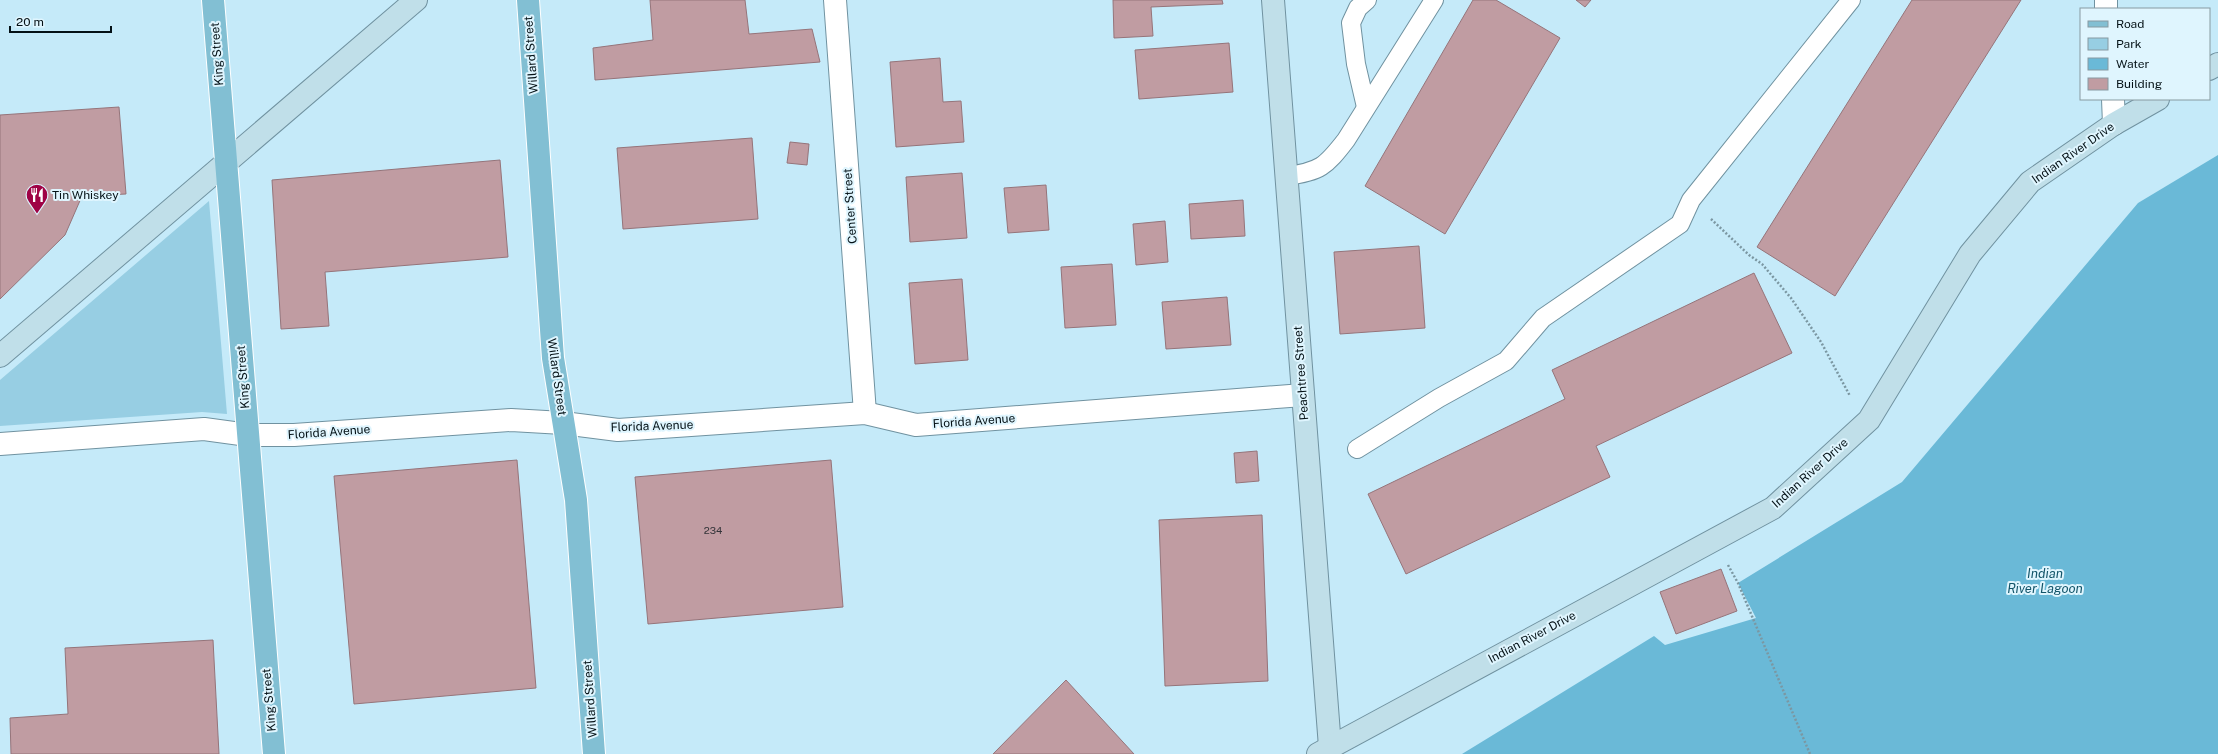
<svg xmlns="http://www.w3.org/2000/svg" width="2218" height="754" font-family="'Public Sans',sans-serif">
<style>
.green{fill:#97cee3}
.water{fill:#6ab9d7}
.building{fill:#c09ca2;stroke:#95747a}
.lines{fill:none;stroke-linecap:round;stroke-linejoin:round}
.lane-casing{stroke:#7092a0;stroke-width:20}
.street-casing{stroke:#7092a0;stroke-width:24}
.secondary-casing{stroke:#7092a0;stroke-width:24}
.primary-casing{stroke:#fff;stroke-width:24}
.path{stroke:#7b97a2;stroke-width:2.5;stroke-dasharray:2 2;stroke-linecap:butt}
.lane{stroke:#fff;stroke-width:18}
.street{stroke:#fff;stroke-width:22}
.secondary{stroke:#c0dfe9;stroke-width:22}
.primary{stroke:#82bfd3;stroke-width:22}
.labels{text-anchor:middle;stroke-width:4;stroke-linejoin:round;paint-order:stroke}
.number-label{font-size:10px;fill:#333439}
.street-label{font-size:12px;fill:#041116;stroke:#dff5fe}
.poi-label{font-size:12px;fill:#041116;stroke:#dff5fe;text-anchor:start}
.water-label{font-size:13px;font-style:italic;fill:#125469;stroke:#dff5fe}
</style>
<rect width="100%" height="100%" fill="#c5eaf9"/>
<!-- green -->
<path class="green" d="M209,201L227,414L202,412L0,426V380Z"/>
<!-- water -->
<path class="water" d="M2218,155V754H1462L1654,636L1665,645L1756,618L1738,583L1902,482L2138,203Z"/>
<!-- building -->
<g class="building">
<path d="M650,0H745L749,34L812,29L820,62L595,80L593,48L653,40Z"/>
<path d="M1113,0H1222L1223,4L1151,7L1153,36L1114,38Z"/>
<path d="M1473,0H1496L1560,38L1445,234L1365,186Z"/>
<path d="M1576,0H1591L1585,7Z"/>
<path d="M1912,0H2021L1835,296L1757,247Z"/>
<path d="M1229,43L1233,92L1139,99L1135,50Z"/>
<path d="M940,58L943,102L961,101L964,142L896,147L890,62Z"/>
<path d="M119,107L126,194L82,196L65,235L0,299V115Z"/>
<path d="M752,138L758,219L623,229L617,148Z"/>
<path d="M790,142L809,144L807,165L787,163Z"/>
<path d="M500,160L508,257L325,272L329,326L281,329L272,180Z"/>
<path d="M962,173L967,238L910,242L906,177Z"/>
<path d="M1046,185L1049,230L1008,233L1004,188Z"/>
<path d="M1243,200L1245,236L1191,239L1189,204Z"/>
<path d="M1165,221L1168,262L1136,265L1133,224Z"/>
<path d="M1419,246L1425,328L1340,334L1334,252Z"/>
<path d="M1112,264L1116,325L1065,328L1061,267Z"/>
<path d="M1754,273L1792,353L1596,446L1610,477L1406,574L1368,494L1565,399L1552,370Z"/>
<path d="M962,279L968,360L915,364L909,283Z"/>
<path d="M1227,297L1231,345L1166,349L1162,302Z"/>
<path d="M1257,451L1259,481L1236,483L1234,453Z"/>
<path d="M517,460L536,688L354,704L334,476Z"/>
<path d="M831,460L843,607L648,624L635,477Z"/>
<path d="M1262,515L1268,681L1165,686L1159,520Z"/>
<path d="M1721,569L1737,611L1676,634L1660,592Z"/>
<path d="M213,640L219,754H11L10,718L68,714L65,648Z"/>
<path d="M1066,680L1134,754H993Z"/>
</g>
<g class="lines">
<!-- lane casing -->
<g class="lane-casing">
<g id="lane">
<path d="M1366,107L1356,64L1351,23L1358,8L1367,0"/>
<path d="M1286,176C1320,172 1326,166 1346,140L1434,0"/>
<path d="M1357,449L1439,398L1506,361L1543,318L1680,224L1691,200L1851,0"/>
</g>
</g>
<!-- street casing -->
<g class="street-casing">
<g id="street">
<path d="M835,0L865,413"/>
<path d="M2106,0V9"/>
<path d="M2113,99L2114,124"/>
<path d="M0,444L204,429L248,435H294L511,420L563,423L618,430L865,413L916,425L1303,395"/>
</g>
</g>
<!-- secondary casing -->
<g class="secondary-casing">
<g id="secondary">
<path d="M1273,0L1330,747"/>
<path d="M2209,69L2218,64"/>
<path d="M0,356L416,0"/>
<path d="M1318,754L1773,508L1869,420L1970,254L2030,182L2114,124L2158,99"/>
</g>
</g>
<!-- primary casing -->
<g class="primary-casing">
<g id="primary">
<path d="M213,0L274,754"/>
<path d="M528,0L553,358L576,500L594,754"/>
</g>
</g>
<!-- path -->
<g class="path">
<path d="M1711,219L1749,255L1762,264L1791,298L1821,342L1850,396"/>
<path d="M1728,565L1738,583L1810,754"/>
</g>
<!-- lane -->
<use href="#lane" class="lane"/>
<!-- street -->
<use href="#street" class="street"/>
<!-- secondary -->
<use href="#secondary" class="secondary"/>
<!-- primary -->
<use href="#primary" class="primary"/>
</g>
<!-- icons -->
<defs>
<g id="restaurant-pin" transform="scale(1.15)"><path d="M0 17L-7.5 6A9.5 9.5 0 1 1 7.5 6Z" fill="#9f0245" stroke="#dff5fe"/><path d="M-5-6h1v4h1v-4h1v4h1v-4h1v5L-1.5 .5V6h-2V.5L-5-1ZM5-6V6H3V1.5H1.5Q1.5-4 5-6Z" fill="#fff"/></g>
</defs>
<g fill-rule="evenodd">
<use href="#restaurant-pin" x="37" y="195"/>
</g>
<g class="labels">
<!-- number labels -->
<g class="number-label">
<text x="713" y="534">234</text>
</g>
<!-- street labels -->
<g class="street-label">
<text transform="translate(217 54) rotate(-94)" y="4">King Street</text>
<text transform="translate(531 55) rotate(-94)" y="4">Willard Street</text>
<text transform="translate(2073 153) rotate(-35)" y="4">Indian River Drive</text>
<text transform="translate(850 206) rotate(-94)" y="4">Center Street</text>
<text transform="translate(1301 373) rotate(-94)" y="4">Peachtree Street</text>
<text transform="translate(243 377) rotate(-94)" y="4">King Street</text>
<text transform="translate(557 377) rotate(82)" y="4">Willard Street</text>
<text transform="translate(974 421) rotate(-4)" y="4">Florida Avenue</text>
<text transform="translate(652 426) rotate(-2)" y="4">Florida Avenue</text>
<text transform="translate(329 432) rotate(-4)" y="4">Florida Avenue</text>
<text transform="translate(1810 473) rotate(-42)" y="4">Indian River Drive</text>
<text transform="translate(1532 637) rotate(-28)" y="4">Indian River Drive</text>
<text transform="translate(590 699) rotate(-94)" y="4">Willard Street</text>
<text transform="translate(269 700) rotate(-95)" y="4">King Street</text>
</g>
<!-- poi labels -->
<g class="poi-label">
<text x="52" y="199">Tin Whiskey</text>
</g>
<!-- water labels -->
<g class="water-label">
<text x="2045" y="578">Indian<tspan x="2045" dy="15">River Lagoon</tspan></text>
</g>
</g>
<!-- legend -->
<rect x="2080" y="8" width="130" height="92" fill="#dff5fe" stroke="#879aa1"/>
<rect x="2088" y="21" width="20" height="6" fill="#82bfd3" stroke="#879aa1"/>
<text x="2116" y="28" font-size="12" fill="#041116">Road</text>
<rect x="2088" y="38" width="20" height="12" fill="#97cee3" stroke="#879aa1"/>
<text x="2116" y="48" font-size="12" fill="#041116">Park</text>
<rect x="2088" y="58" width="20" height="12" fill="#6ab9d7" stroke="#879aa1"/>
<text x="2116" y="68" font-size="12" fill="#041116">Water</text>
<rect x="2088" y="78" width="20" height="12" fill="#c09ca2" stroke="#879aa1"/>
<text x="2116" y="88" font-size="12" fill="#041116">Building</text>
<!-- scale -->
<path d="M10 26v6h101v-6" fill="none" stroke="#041116" stroke-width="2"/>
<text x="16" y="26" font-size="12" fill="#041116" stroke="#dff5fe" stroke-width="3" paint-order="stroke">20 m</text>
</svg>
